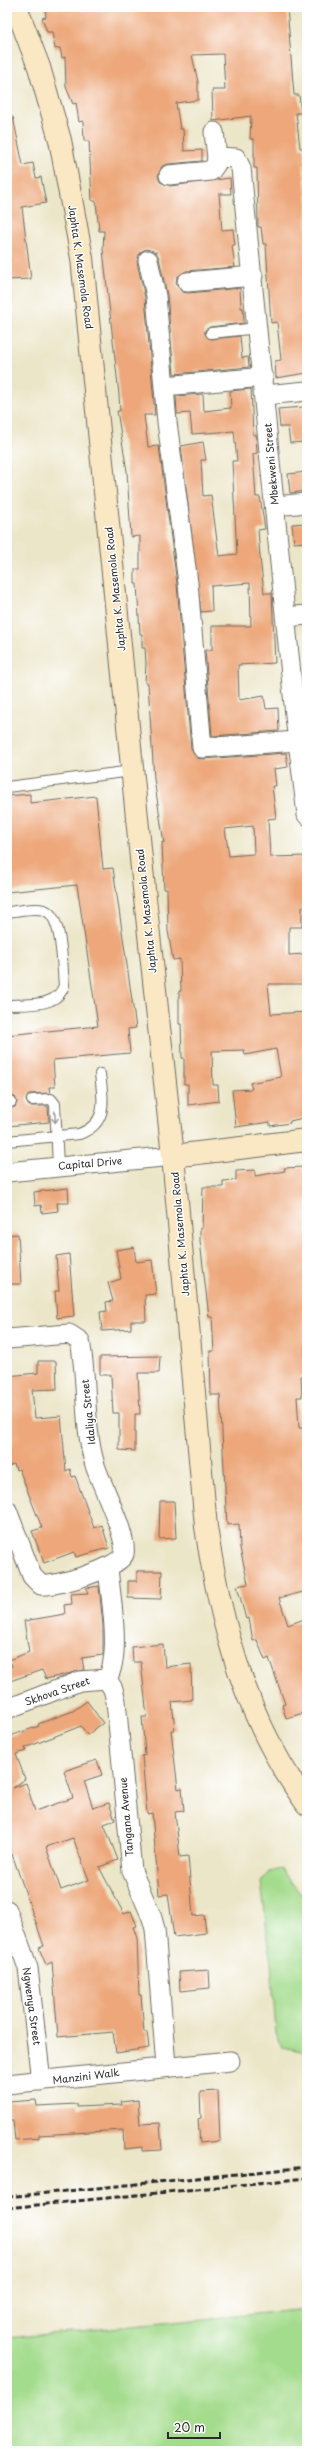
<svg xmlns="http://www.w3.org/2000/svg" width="314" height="2458" font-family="'Playpen Sans',sans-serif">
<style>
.green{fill:#a4dc8d;stroke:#68845c}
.building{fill:#eda77a;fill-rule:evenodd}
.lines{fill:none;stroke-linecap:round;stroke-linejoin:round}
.lane-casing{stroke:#6f6c62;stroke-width:12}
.street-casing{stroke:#6f6c62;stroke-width:21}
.secondary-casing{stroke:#6f6c62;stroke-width:24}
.lane{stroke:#fff;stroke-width:10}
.street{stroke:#fff;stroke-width:19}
.secondary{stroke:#fae7c3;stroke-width:22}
.rail{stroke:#2b2b2b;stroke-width:3;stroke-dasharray:6 3;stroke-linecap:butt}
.oneway{stroke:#a0a0a0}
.labels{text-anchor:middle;stroke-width:3;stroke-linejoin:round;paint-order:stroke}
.street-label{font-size:10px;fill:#2b2b2b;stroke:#fff}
</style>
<rect width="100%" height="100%" fill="#fff"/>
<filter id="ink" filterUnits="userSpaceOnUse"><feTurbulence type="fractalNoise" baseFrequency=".025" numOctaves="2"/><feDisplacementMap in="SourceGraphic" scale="8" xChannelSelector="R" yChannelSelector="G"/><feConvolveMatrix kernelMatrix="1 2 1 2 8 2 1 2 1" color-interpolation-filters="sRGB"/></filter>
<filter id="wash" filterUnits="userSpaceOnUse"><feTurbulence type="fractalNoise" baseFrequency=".012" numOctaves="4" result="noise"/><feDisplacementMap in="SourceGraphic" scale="16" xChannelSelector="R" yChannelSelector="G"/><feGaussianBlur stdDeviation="0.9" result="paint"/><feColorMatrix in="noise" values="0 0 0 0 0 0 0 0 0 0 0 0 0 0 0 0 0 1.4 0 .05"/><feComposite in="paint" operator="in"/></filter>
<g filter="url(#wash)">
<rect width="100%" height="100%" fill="#ece6c9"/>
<!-- green -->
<g class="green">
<path d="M281,1869L307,1902V2055L301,2051L282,2047L276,2033L271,1963L261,1882L269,1872Z"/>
<path d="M307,2309V2451H7V2338Z"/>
</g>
<g id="blocks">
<!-- building -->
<g class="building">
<path d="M45,7H75L76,11L114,9V7H287L294,95H299L301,113H296L300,148H304L306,165H303L307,202V373L276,378L275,361L281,360L277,322L271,323L266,244H263L261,227H258L257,168H254V139H250L251,116L213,121L212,90H225L223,54L192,55L198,82V100L176,103L180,129H183L184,151L202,150V161L168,164L162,166L158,176L160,182L170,186L230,178L231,194H219L222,230L233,229L235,245H232L235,267L186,271L177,277L176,283L182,292L188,293L240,288L241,308H243L244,323L210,327L205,330V334L211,339L240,336L242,358L248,357L249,367L174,374L167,295L159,258L156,252L146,249L140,252L137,262L145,298L155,415H144L148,447L159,446L177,584L191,749L197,758L203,759L286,753L288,767L274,769L276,786H272L276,818L268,819L270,857L307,856L306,907H302V927H289V955L304,954L307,984H268L271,1014L307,1012V1117L290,1121V1123L270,1126V1122L236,1127L232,1090L252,1089L250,1083L281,1077L276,1049L245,1055L244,1050L212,1051L213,1085H218L219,1101L188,1105V1084H184V1058H182L181,1024H179V991H181L180,959L173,960L168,931L167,889H164L162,842L164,843L154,779L148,683H145L146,663L145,648H142V634H140L137,584H135V569H140V536L131,537L127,471L117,411H120L119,395L103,250L104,231H99L96,201H92L89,141H84L83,121L79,122L76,103L73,104L66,87L65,57L62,58L60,48L55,49L52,32H47L42,18L46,17ZM253,826L254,854L229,856L225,829Z"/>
<path d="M13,117L23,165L33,163L36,178L41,177L46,203L22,207L31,279L7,280V261H10L7,240V118Z"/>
<path d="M251,389L253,435L256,434L257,453L253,454L256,497H260L265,529L258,530L260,557L264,593H272L275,663L238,665L239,700L264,696L266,709L278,708L279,731L212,736L205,650H212V626H251L250,583L211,586L212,611L201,612L181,446L203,442L206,460H201L203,496L211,495L219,556L237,554L232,461H237L234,431L192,434L190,413L177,414L176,396L203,394L204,411L231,408L230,391Z"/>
<path d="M304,407L307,442L290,443L288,427H280L278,409Z"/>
<path d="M307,472V491L290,493L288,474Z"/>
<path d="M307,523V542L294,543L292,524Z"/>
<path d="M30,794V803L96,796L103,869L113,868L136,1028L128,1029L130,1053L53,1060L55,1087H49L50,1093L29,1094L26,1100L29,1106H48L49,1122L7,1126V1108L15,1107L17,1102L15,1097L7,1096V1035L98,1026L77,885L7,892V796Z"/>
<path d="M304,1167L303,1172H307V1345H305V1376H301L302,1397H297L299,1428H307V1591L279,1598L288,1625L307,1618V1712L286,1718L282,1705L285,1704L269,1658L265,1660L257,1640L253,1641L249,1618L246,1619L237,1586L248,1584L240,1548L239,1524L227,1525L220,1395H211L210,1351H214L212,1317H209L200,1241V1228H202L203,1187H223V1181L236,1180V1171L255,1170V1176L285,1171L284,1168Z"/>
<path d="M68,1188L69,1203H57L58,1211L42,1213L41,1205L35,1206L34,1192Z"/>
<path d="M18,1234L21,1284H7V1235Z"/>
<path d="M134,1247L136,1262L152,1260L156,1294L145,1295L146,1321H131V1329L102,1331L100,1312L107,1311L106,1302L113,1301L108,1283L121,1279L116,1250Z"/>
<path d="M69,1254L74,1316L57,1318L55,1291H59L56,1256Z"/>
<path d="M160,1356L159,1373H138L140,1414H135V1451L119,1450V1413H113L111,1375H100V1357Z"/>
<path d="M38,1361H56L57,1389L32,1390L35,1418L61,1416L66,1471L70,1469L72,1477L75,1476L94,1528L102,1525L109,1548L76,1557L74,1552L44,1563L32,1531L42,1528L19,1469L16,1470L14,1464L7,1467V1376L38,1373Z"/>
<path d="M160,1501H174L176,1538L159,1539Z"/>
<path d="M137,1571H162L161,1599L128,1598V1581H137Z"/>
<path d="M99,1586L103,1626V1655L82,1658L84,1670L46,1679L42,1670L7,1682V1668L12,1666L9,1660L29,1652L24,1621L65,1614L64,1605L72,1604L71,1594L88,1593L86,1588Z"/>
<path d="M163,1644L165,1667L191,1664L192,1700L172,1702L175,1730H171L178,1789L182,1788L184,1811L175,1812L180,1857L188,1856L193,1916L204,1915L206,1933L174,1937L168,1894L159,1895L152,1813L147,1814L142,1756L145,1755L142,1717H147L141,1662H133L132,1647Z"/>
<path d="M87,1701L103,1723L87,1735L81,1726L25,1748L26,1751L16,1754L25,1779L13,1788L26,1783L35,1811L73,1798L64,1771L97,1760L102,1775L84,1781L93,1808L109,1803L115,1820L104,1824L118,1860L99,1867L124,1914L131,1911L137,1926L133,1927L137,1938L139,1995H141L144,2032H147L149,2048L116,2053L113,2032L58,2037L52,1962L46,1965L39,1948L44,1946L12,1854L7,1856V1734L10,1736L39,1726L38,1724L73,1711ZM73,1838L89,1880L61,1890L46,1847Z"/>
<path d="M209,1970L210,1988L180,1991L179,1972Z"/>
<path d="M218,2091L220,2141L200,2143L198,2119L201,2118L200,2092Z"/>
<path d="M36,2100L37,2106L77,2104V2107L122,2105L121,2102L138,2100L140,2124L160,2123L162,2150L142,2151V2147L124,2149L123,2130L39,2135V2138L15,2140L13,2121H10L8,2102Z"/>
</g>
</g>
</g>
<g filter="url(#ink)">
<use href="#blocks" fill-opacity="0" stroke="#6f6c62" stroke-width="1"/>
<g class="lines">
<!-- lane casing -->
<g class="lane-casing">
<g id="lane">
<path d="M211,333L258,328"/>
<path d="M7,787L132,771"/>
<path d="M7,912C19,911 33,907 44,910C63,915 62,968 64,985C58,1008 26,1004 7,1005"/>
<path d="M32,1100L51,1099L55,1104L58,1166"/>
<path d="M7,1102H11"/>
<path d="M7,1141L79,1134C109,1123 103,1100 100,1074"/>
</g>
</g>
<!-- street casing -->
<g class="street-casing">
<g id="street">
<path d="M214,132L217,157L236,158L241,168L296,725L307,815"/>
<path d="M169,175L211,171L216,164L217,157"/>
<path d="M148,260L156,296L167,422L188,583L202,748L297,741"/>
<path d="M187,282L253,276"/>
<path d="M165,386L263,377"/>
<path d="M265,395L307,391"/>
<path d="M275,506L307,503"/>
<path d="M286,617L307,615"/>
<path d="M7,1172L173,1156"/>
<path d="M7,1339L69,1334L80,1341C88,1381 83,1425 95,1465C101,1485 128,1536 124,1554C120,1568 55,1587 41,1585L32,1576L7,1510"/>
<path d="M107,1679L113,1689L116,1701L132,1871L152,1918L155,1929L166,2066"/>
<path d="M107,1679C122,1654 110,1596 108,1567"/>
<path d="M7,1709L80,1681L107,1679"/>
<path d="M7,1910L28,1968L41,2081"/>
<path d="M7,2084L230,2061"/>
</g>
</g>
<!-- secondary casing -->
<g class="secondary-casing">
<g id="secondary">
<path d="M16,7L39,67L60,140L82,258L144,889L173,1156L206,1527C221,1627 246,1720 307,1804"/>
<path d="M173,1156L307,1140"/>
</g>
</g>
<!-- lane -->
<use href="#lane" class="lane"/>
<!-- street -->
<use href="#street" class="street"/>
<!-- secondary -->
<use href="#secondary" class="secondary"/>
<!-- rail -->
<g class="rail">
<path d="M7,2197L307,2167"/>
<path d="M7,2208L307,2178"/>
</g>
</g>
<!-- one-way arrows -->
<defs><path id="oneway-shaft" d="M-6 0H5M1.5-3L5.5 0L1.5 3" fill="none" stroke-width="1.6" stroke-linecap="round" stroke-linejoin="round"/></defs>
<use class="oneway" href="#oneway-shaft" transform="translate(55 1117) rotate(87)"/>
</g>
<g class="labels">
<!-- street labels -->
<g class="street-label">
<text transform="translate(81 267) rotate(82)" y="4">Japhta K. Masemola Road</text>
<text transform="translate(271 464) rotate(-95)" y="4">Mbekweni Street</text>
<text transform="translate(115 589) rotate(-96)" y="4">Japhta K. Masemola Road</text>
<text transform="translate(146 911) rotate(-96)" y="4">Japhta K. Masemola Road</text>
<text transform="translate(90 1163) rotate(-5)" y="4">Capital Drive</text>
<text transform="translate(180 1234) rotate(-95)" y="4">Japhta K. Masemola Road</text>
<text transform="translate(88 1412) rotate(-96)" y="4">Idaliya Street</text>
<text transform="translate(57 1691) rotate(-19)" y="4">Skhova Street</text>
<text transform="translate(126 1817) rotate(-95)" y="4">Tangana Avenue</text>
<text transform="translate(32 2006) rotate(82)" y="4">Ngwenya Street</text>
<text transform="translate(86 2076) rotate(-7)" y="4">Manzini Walk</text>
</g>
</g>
<!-- margin -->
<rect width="314" height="2458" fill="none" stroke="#fff" stroke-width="24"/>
<!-- scale -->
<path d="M168 2432v6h52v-6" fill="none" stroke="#2b2b2b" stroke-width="2"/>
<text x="174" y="2432" font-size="12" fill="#2b2b2b" stroke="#ffffff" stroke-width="3" paint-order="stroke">20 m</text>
</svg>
